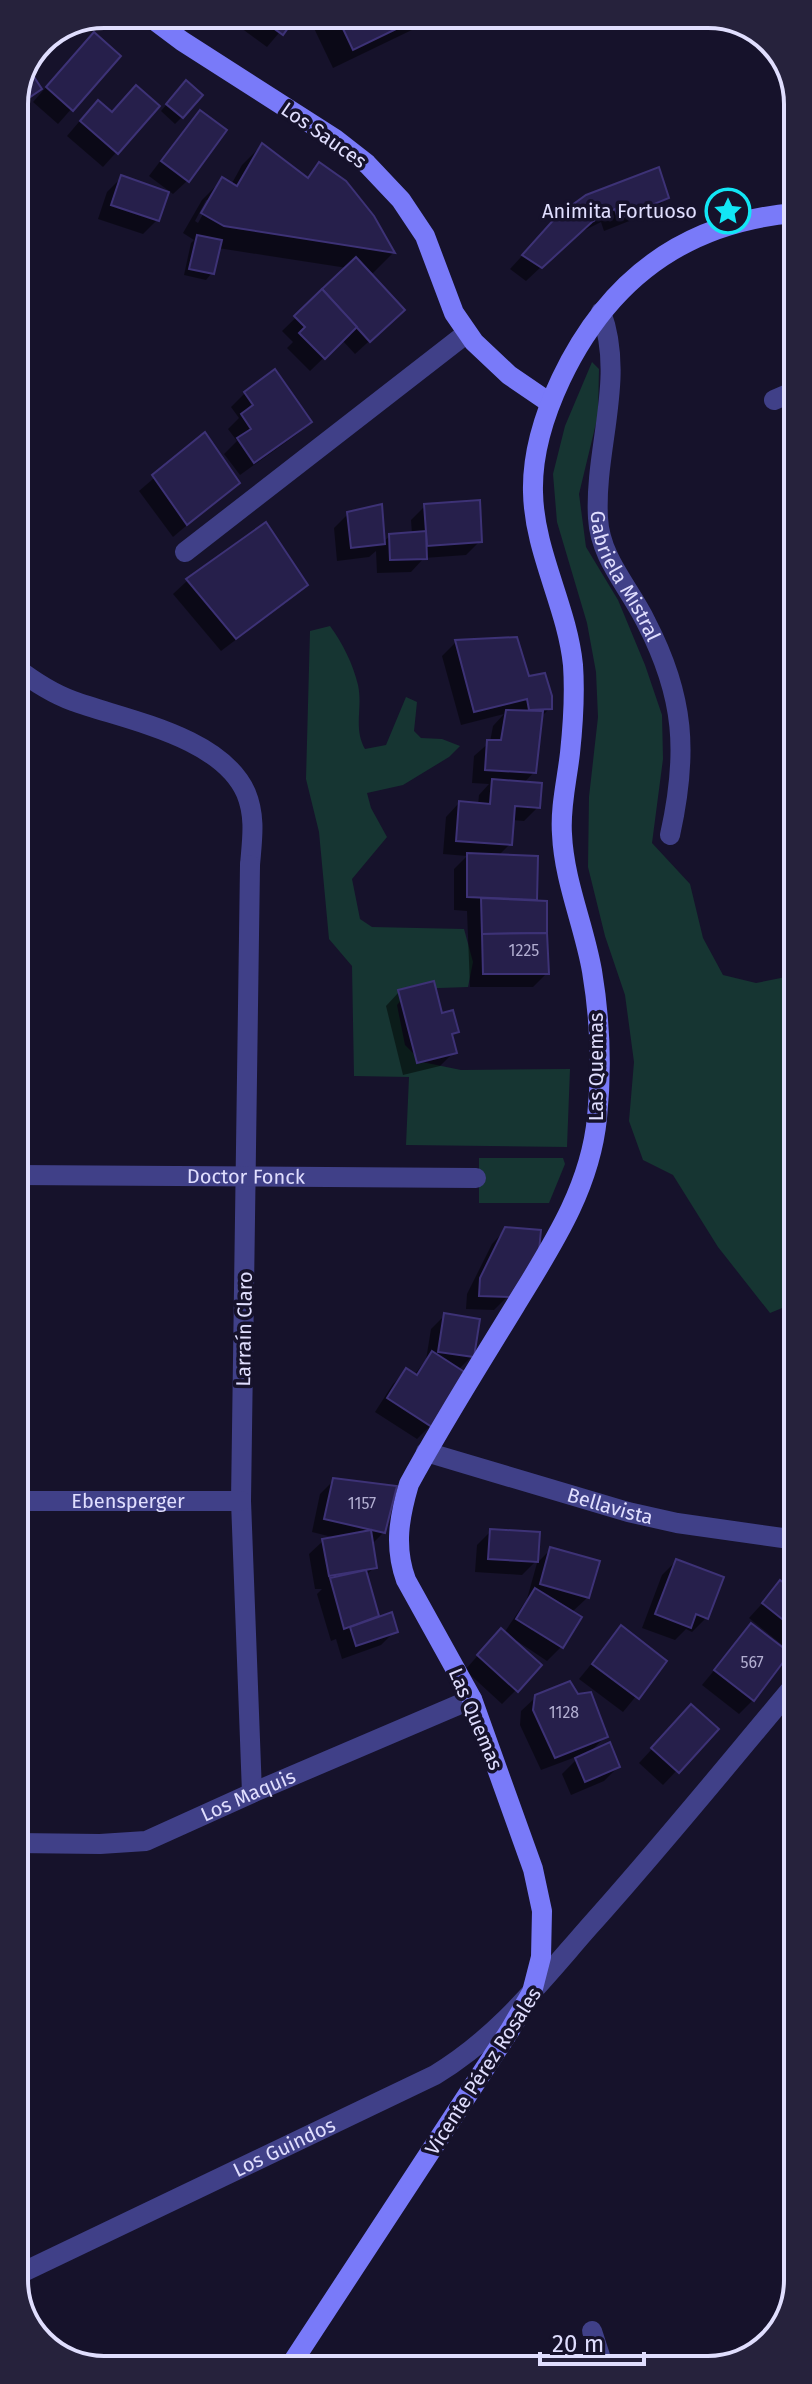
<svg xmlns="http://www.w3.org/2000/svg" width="812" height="2384" font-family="'Fira Sans',sans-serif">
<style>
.green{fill:#163532}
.shadow{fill:#0007;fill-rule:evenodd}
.building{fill:#261f4b;stroke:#3d3276;stroke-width:2}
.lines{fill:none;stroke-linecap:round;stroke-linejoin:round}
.service{stroke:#404088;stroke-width:20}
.minor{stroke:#404088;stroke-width:20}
.secondary{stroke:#797af9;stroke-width:20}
.labels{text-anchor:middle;stroke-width:7;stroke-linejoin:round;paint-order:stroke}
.number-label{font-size:16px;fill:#b2aed1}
.street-label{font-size:20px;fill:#e0defe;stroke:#16122b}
.poi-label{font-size:20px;fill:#e0defe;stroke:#16122b;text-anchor:end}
.rim{fill:none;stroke:#e0defe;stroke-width:4}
</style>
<rect width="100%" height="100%" fill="#16122b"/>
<!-- green -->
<g class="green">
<path d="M592,362L599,369L598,415L579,494L586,547L618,600L645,665L662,715L663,759L652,843L690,884L703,938L723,975L756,983L796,975L797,1302L770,1313L718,1247L673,1175L643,1160L629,1121L634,1062L625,995L605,936L588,867L589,797L598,717L596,672L587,623L557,522L553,474L565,426Z"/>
<path d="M330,626C343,644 353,664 358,685C363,708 353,728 365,749L386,745L406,697L417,702L414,731L421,738L442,739L460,746L449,757L403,785L367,793L371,808L387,837L352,879L360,919L372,927L464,929L473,962L468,987L411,989L397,1005L405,1045L422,1062L461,1070L570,1069L567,1147L406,1145L409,1077L354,1076L352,966L329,939L319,832L306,779L310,631Z"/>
<path d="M479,1158H563L565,1164L549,1203H479Z"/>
</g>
<!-- shadow -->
<g class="shadow">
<path d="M222,14H295L267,47Z"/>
<path d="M319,14H445L333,68L311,22Z"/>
<path d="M80,49L118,56L58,124L33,102Z"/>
<path d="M179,90L182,117L175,124L161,111Z"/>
<path d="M158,106L103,167L67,136L84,116Z"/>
<path d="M200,113L224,131L187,181L173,194L149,176L186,127Z"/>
<path d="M262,145L306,179L320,165L373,217L393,253L373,273L368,272L389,323L355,354L342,340L310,371L287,348L293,342L282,331L347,268L218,248L212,273L206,280L184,275L191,243L194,240L183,233L202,200L222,180L231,185L242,165ZM206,200H211L198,223L195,221Z"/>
<path d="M658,169L666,198L652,212L604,231L601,222L575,235L526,281L510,269L543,233Z"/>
<path d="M121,178L166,193L157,220L143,234L98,219L107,192Z"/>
<path d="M275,372L310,422L296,435L240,475L224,454L237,441L228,429L239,418L231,407L245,393Z"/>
<path d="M204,435L238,482L173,537L139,491Z"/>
<path d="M425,506L480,541L466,555L424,558L411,572L377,573L376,551L369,557L337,561L334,528L348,514L383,542L390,536L412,534L411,520Z"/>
<path d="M265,525L305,584L291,598L221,651L173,594L187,581Z"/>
<path d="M456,642L528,678L550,708L540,718L534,772L523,784L538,807L524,821L512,820L510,844L498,856L536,858L535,902L547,973L533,987H470L467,911L454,910V869L467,856L443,854L446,817L459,803L478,805L479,795L489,784L472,783L474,756L490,742L493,726L504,714L461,725L442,656Z"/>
<path d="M399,992L441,1015L457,1031L451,1037L454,1052L440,1066L403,1075L386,1006Z"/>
<path d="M506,1229L509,1295L494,1310L466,1309L467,1294L492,1244Z"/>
<path d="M445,1315L472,1356L458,1370L431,1425L417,1439L375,1412L393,1384L407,1370L414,1375L426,1360L431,1329Z"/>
<path d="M334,1480L384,1532L371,1545L375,1567L365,1576L378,1619L395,1631L381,1645L342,1659L336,1639L331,1641L317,1594L322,1589H315L309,1554L323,1541L336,1538L312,1532L320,1494Z"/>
<path d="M491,1531L536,1561L522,1575L475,1572L477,1545Z"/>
<path d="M551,1549L588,1597L571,1613L579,1618L561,1647L547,1661L517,1641L516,1690L502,1704L465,1670L488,1644L504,1633L527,1599L537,1563Z"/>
<path d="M676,1561L706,1618L692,1632L686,1629L675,1640L642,1628L662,1575Z"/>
<path d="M781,1583L789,1589L795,1583L797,1585V1637L786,1648L749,1618Z"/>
<path d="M751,1626L753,1700L739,1714L702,1685Z"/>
<path d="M621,1628L665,1661L623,1712L579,1679Z"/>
<path d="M536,1697L606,1736L589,1753L618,1767L604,1781L571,1795L562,1774L581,1755L541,1770L520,1725L521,1711Z"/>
<path d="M678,1721L716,1729L663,1785L639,1763Z"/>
</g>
<!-- building -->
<g class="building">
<path d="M254,14H298L283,35Z"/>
<path d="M336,14H427L353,50Z"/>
<path d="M94,32L121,56L73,111L46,87Z"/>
<path d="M28,68L42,89L14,108V98Z"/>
<path d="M186,80L203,95L183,118L166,104Z"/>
<path d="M136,85L160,106L118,154L80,121L98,100L112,112Z"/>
<path d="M200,110L227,130L189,182L161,161Z"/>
<path d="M262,143L308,178L319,162L346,181L374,216L395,253L224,226L201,213L222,177L237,186Z"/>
<path d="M659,167L669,198L618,219L615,209L592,222L542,268L522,255L557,216L586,195Z"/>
<path d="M121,175L169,192L159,221L111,205Z"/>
<path d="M197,235L222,240L214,274L189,269Z"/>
<path d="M356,257L405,310L370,342L322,289Z"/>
<path d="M322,289L357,327L325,359L299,333L305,327L294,316Z"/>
<path d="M275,369L312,422L254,463L237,438L251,429L241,414L253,405L244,392Z"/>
<path d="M205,432L240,483L187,525L152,475Z"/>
<path d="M480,500L482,542L427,546L424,504Z"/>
<path d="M382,504L385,544L351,548L347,512Z"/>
<path d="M266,522L308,585L236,639L186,579Z"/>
<path d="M426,531L427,559L390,560L389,534Z"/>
<path d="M517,637L529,676L545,673L552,696V709L529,710L527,699L474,712L455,640Z"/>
<path d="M506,710L543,711L536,773L485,770L487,740H501Z"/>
<path d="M492,779L542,783L540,808L515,806L512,845L456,841L459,801L490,804Z"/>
<path d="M467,853L538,856L537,900L467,897Z"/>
<path d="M481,898L547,901V933L482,934Z"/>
<path d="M547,933L549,974H483L482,934Z"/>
<path d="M434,981L442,1013L453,1010L459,1032L452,1034L457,1053L417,1063L398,990Z"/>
<path d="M505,1227L541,1230L539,1251L510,1297L479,1296L480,1278Z"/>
<path d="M444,1313L480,1319L474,1357L438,1352Z"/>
<path d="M432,1351L466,1373L432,1427L387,1398L406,1368L417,1375Z"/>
<path d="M333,1478L397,1486L385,1533L324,1519Z"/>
<path d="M490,1529L540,1532L538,1562L488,1559Z"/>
<path d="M371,1530L377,1568L329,1576L322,1539Z"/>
<path d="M550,1547L600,1561L589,1598L540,1584Z"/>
<path d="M676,1559L724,1577L708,1619L696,1614L691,1628L655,1614Z"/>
<path d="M366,1570L379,1616L344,1629L330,1578Z"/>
<path d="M780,1580L789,1587L795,1581L797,1582V1631L762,1603Z"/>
<path d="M535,1588L582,1617L563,1648L516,1619Z"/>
<path d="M392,1612L398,1632L356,1646L350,1627Z"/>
<path d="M751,1623L790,1653L754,1701L714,1670Z"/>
<path d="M621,1625L667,1661L639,1699L592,1664Z"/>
<path d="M501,1628L542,1665L518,1692L477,1655Z"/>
<path d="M570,1681L578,1694L591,1692L608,1737L555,1758L533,1710L535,1695Z"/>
<path d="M691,1704L719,1729L679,1773L651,1748Z"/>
<path d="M610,1742L620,1767L585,1782L575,1758Z"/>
</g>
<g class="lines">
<!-- service -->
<g class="service">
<path d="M185,552L467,333"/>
<path d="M15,667C33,681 51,693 73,701C125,720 221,736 246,793C256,817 252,840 250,865"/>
</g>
<!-- minor -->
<g class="minor">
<path id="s1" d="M601,312C626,378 594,449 598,518C600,558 629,587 646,622C685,697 688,754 670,835"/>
<path d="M774,400L795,391"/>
<path d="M250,865L241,1501L252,1793"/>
<path id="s2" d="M16,1175L476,1178"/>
<path id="s3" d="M426,1452L628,1512L677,1523L797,1540"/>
<path id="s4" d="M16,1501H241"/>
<path id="s5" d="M16,1843L100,1844L146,1841L252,1793L472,1699"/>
<path id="s6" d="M17,2275L435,2075C499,2036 539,1984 588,1928C660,1848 728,1764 797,1682"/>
<path d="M592,2331L604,2368"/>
</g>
<!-- secondary -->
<g class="secondary">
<path d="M146,14L182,41L335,139L367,164L401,200L425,236L454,313L474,342L509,375L550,403"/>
<path d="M288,2369L510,2030L532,1992L541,1957L542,1911L533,1869L472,1699L406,1580C394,1547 399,1518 409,1484C442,1423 479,1365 515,1306C551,1247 590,1189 597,1118C602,1070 600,1019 592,971C584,925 564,881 562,834C560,807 567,780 570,753C573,725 575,694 573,665C567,606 534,552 533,492C532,452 544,415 561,379C608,280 685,222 795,213"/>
</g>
</g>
<!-- icons -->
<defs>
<g id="sight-ring" transform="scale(2.3)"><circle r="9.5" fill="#16122b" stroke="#12e6f5" stroke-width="1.5"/><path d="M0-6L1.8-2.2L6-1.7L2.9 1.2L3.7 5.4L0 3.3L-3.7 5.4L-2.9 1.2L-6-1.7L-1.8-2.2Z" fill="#12e6f5"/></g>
</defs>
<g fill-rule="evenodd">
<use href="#sight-ring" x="728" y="211"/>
</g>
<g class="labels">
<!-- number labels -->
<g class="number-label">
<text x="524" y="956">1225</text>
<text x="362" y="1509">1157</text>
<text x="752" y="1668">567</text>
<text x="564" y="1718">1128</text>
</g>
<!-- street labels -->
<g class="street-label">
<text transform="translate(324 135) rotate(35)" y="7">Los Sauces</text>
<text dy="7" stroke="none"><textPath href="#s1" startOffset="272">Gabriela Mistral</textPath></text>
<text transform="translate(596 1067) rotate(-90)" y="7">Las Quemas</text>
<text dy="7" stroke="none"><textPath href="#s2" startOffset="230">Doctor Fonck</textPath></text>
<text transform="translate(244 1329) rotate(-89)" y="7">Larraín Claro</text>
<text dy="7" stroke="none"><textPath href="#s4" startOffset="112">Ebensperger</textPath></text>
<text dy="7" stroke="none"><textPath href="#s3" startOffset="192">Bellavista</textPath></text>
<text transform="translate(476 1719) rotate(67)" y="7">Las Quemas</text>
<text dy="7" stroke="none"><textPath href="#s5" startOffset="242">Los Maquis</textPath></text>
<text transform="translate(483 2071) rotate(-57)" y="7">Vicente Pérez Rosales</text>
<text dy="7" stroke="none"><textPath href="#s6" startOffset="296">Los Guindos</textPath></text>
</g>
<!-- poi labels -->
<g class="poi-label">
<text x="697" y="218">Animita Fortuoso</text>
</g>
</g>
<!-- crop -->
<path d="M0 0H812V2384H0ZM104 28H708A76 76 0 0 1 784 104V2280A76 76 0 0 1 708 2356H104A76 76 0 0 1 28 2280V104A76 76 0 0 1 104 28Z" fill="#26223c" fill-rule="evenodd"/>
<path class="rim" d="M104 28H708A76 76 0 0 1 784 104V2280A76 76 0 0 1 708 2356H104A76 76 0 0 1 28 2280V104A76 76 0 0 1 104 28Z"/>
<!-- scale -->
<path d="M540 2352v12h104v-12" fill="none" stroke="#e0defe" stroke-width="4"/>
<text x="552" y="2352" font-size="24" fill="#e0defe" stroke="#16122b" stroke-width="6" paint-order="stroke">20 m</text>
</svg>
